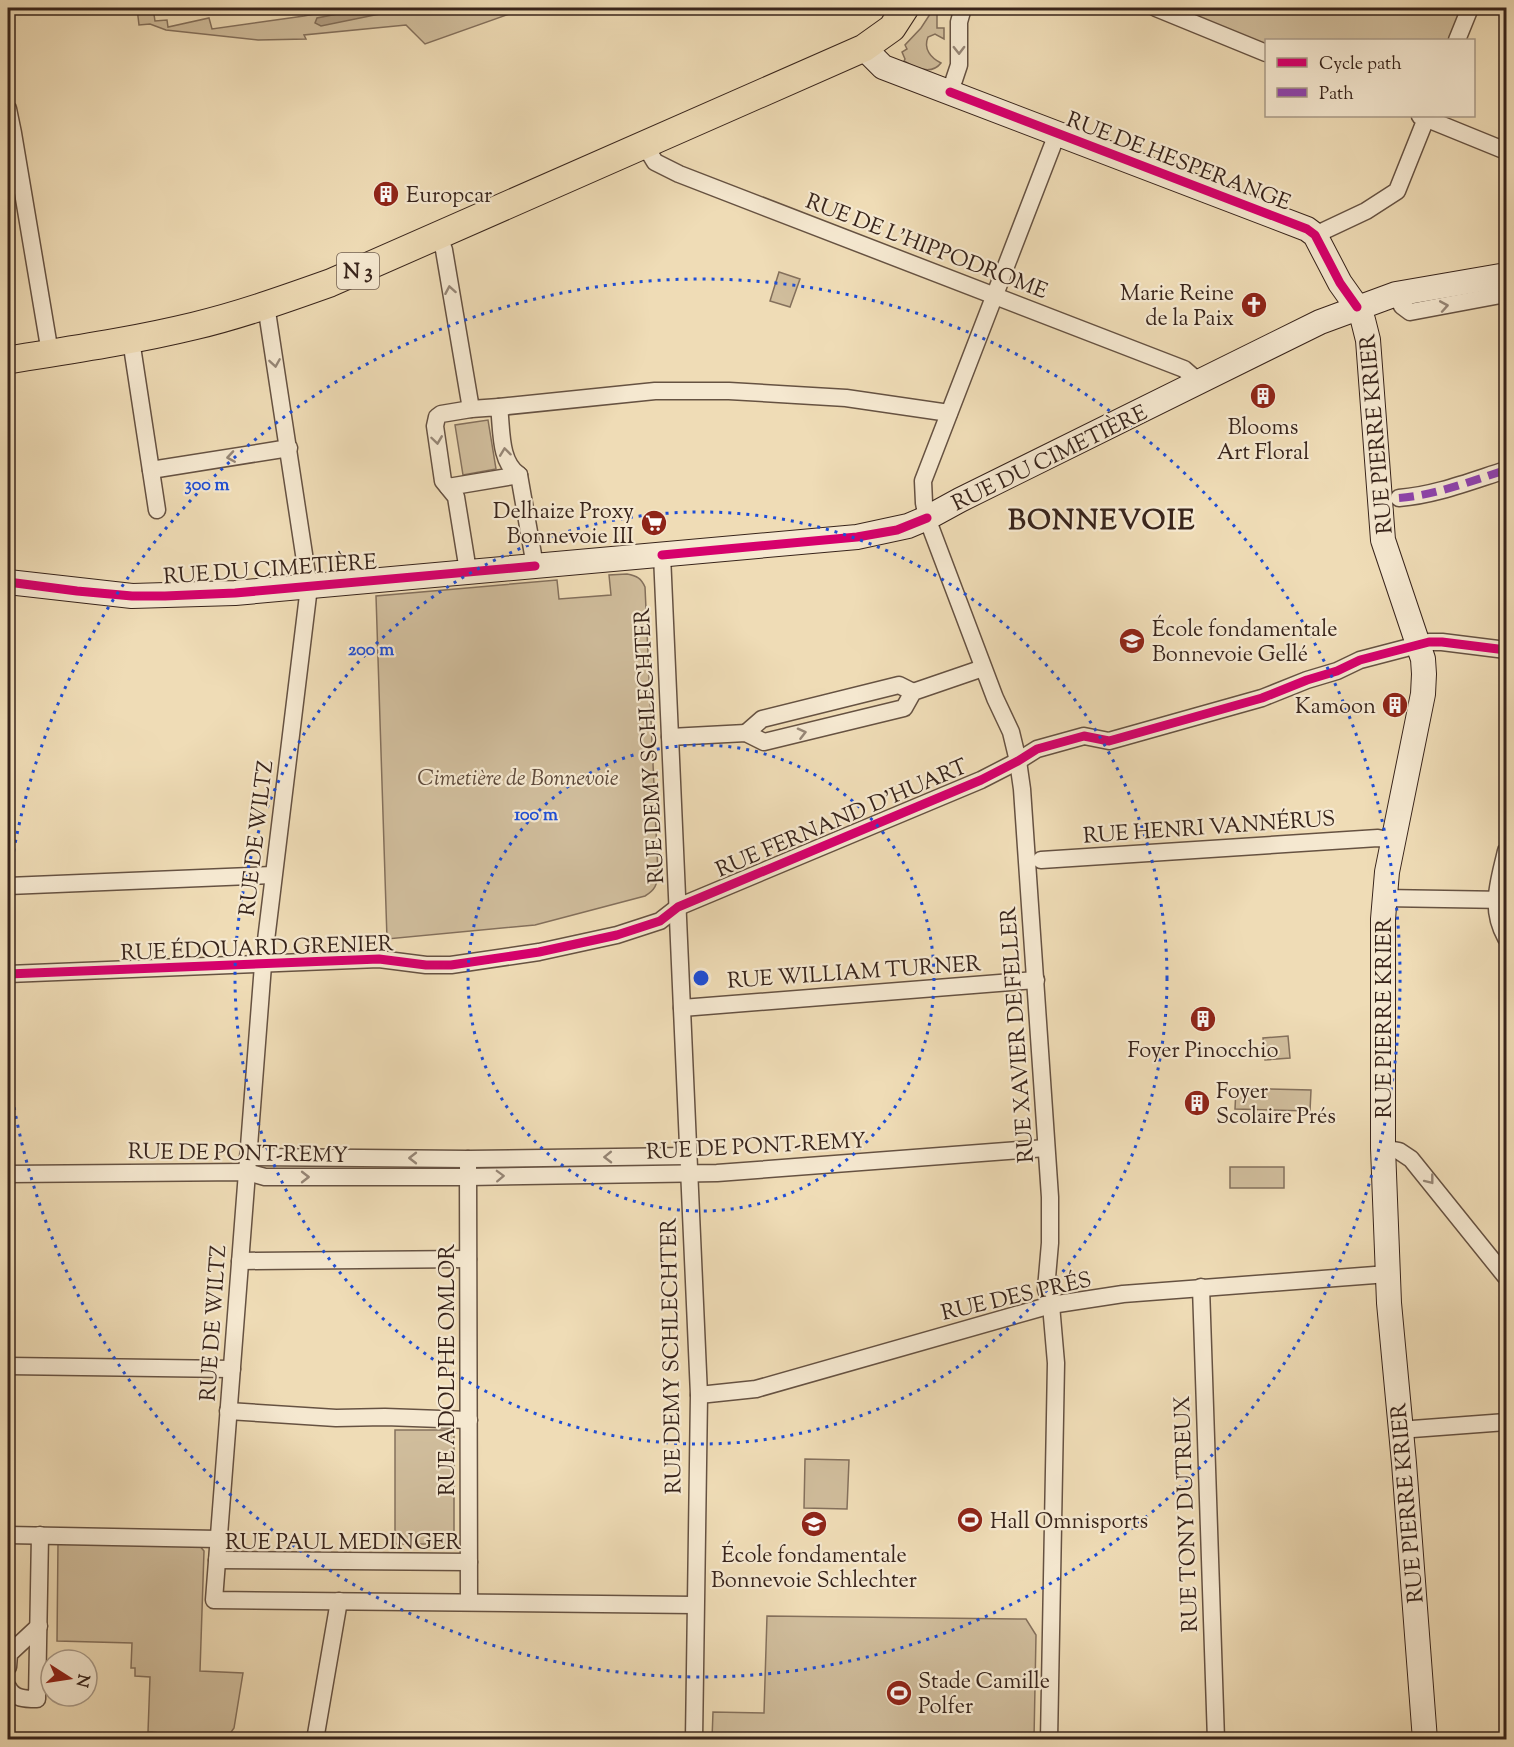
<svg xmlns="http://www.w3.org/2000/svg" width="1514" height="1747" font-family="'Sorts Mill Goudy',serif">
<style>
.green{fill:#d0bd9c;stroke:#84705c;stroke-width:1.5}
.water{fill:#b19d81;stroke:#816d58;stroke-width:1.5}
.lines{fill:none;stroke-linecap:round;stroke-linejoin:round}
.street-casing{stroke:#665242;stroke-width:19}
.secondary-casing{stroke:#38241b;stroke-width:26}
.primary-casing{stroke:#38241b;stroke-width:29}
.street{stroke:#f5e8d0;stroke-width:16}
.secondary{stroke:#f5e8d0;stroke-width:24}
.primary{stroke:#efdcb6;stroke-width:27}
.quiet{stroke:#8e44ad;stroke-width:8;stroke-dasharray:15 8;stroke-linecap:butt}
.cycleway-casing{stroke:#f5e8d0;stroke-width:13}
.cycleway{stroke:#d6006c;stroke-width:9}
.oneway{stroke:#968676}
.ring{fill:none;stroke:#1d4ed8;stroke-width:3;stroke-dasharray:3 6}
.labels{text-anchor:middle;stroke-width:4.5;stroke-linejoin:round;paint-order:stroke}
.shield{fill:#f5e8d0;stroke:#715f51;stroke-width:1.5}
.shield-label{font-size:21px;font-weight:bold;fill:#38241b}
.street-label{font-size:22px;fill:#38241b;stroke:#f5e8d0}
.poi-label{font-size:22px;fill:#38241b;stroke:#f5e8d0;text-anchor:start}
.park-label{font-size:22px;font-style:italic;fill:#5e4a3b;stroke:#f5e8d0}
.district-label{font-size:28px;font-weight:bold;letter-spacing:1.5px;fill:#38241b;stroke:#f5e8d0}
.centre{fill:#1d4ed8;stroke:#f5e8d0;stroke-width:3}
.ring-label{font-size:18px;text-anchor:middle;font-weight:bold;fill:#1d4ed8;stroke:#f5e8d0;stroke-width:4.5;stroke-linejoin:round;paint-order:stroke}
</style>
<rect width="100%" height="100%" fill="#efdcb6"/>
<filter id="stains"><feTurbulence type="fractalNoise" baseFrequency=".00333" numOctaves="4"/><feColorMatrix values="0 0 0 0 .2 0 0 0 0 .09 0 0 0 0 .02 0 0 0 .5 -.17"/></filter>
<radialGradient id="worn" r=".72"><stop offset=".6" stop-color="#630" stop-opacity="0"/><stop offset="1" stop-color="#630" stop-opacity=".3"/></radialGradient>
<!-- green -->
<g class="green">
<path d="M137,8H153L155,21L167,20L168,27L209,18L212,29L304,16L345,8H526L425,44L406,25L304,35L306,39L258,40L166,30L150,24L139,25Z"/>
<path d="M934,8H943V13L937,14V28H944V39L935,34L928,37C923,49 931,58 941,63C931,76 915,68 904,61L905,59L902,52L907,49L905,45L921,28Z"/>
<path d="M1156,8H1470L1457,40H1266V53Z"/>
<path d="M779,272L800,279L790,307L770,301Z"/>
<path d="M488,420L496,469L463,475L455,425Z"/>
<path d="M627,574C637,576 641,578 645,587L658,874C657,885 655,890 645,896L535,925L387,939L376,596L557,580L559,599L611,595L609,575Z"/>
<path d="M1288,1036L1290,1058L1265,1060L1263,1038Z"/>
<path d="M1236,1088L1311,1090L1310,1111L1235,1109Z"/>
<rect x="1230" y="1167" width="54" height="21"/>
<rect x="395" y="1430" width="59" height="114"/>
<path d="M805,1459L849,1460L847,1509L804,1508Z"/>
<path d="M58,1543L199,1545L204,1551L200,1671L243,1673L234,1728L227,1738L148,1732L150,1677L135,1676V1668H131L132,1643L57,1641Z"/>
<path d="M767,1616L1026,1619L1036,1635L1034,1739H712L713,1712L764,1713Z"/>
</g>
<!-- water -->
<path class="water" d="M368,8H409L321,26L315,23L317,18Z"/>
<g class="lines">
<!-- street casing -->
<g class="street-casing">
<g id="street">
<path d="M1156,8L1266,53"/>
<path d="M1457,40L1470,8"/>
<path d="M950,92L959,65V22L963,8"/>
<path d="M8,109L13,133L50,353"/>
<path d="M1420,116L1506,151"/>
<path d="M644,144L655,162L679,174L1184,369L1199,382"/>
<path d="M438,235L444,250L471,409L499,407C502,429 499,462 519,475L535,566"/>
<path d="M1315,235L1366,211L1397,191L1427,116"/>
<path d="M1396,294L1402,306L1410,312L1506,294"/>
<path d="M266,305L309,587L263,965L214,1600L695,1605"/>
<path d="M131,340L157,510"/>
<path d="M499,407L655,391H729L846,398L949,413"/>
<path d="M151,470L289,448"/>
<path d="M448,487L519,475"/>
<path d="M1399,498C1436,495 1471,481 1506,470"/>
<path d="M662,555L699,1395L694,1740"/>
<path d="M468,571L456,497L443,481L435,426L437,417L441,414L471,409"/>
<path d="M746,733L762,719L899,685L913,692"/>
<path d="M670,737L746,733L764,742L904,708L913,692L983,668"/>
<path d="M1506,851C1499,882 1489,908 1506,938"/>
<path d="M1041,860L1378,838L1393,841"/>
<path d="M8,886L273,875"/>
<path d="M1383,898L1506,900"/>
<path d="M8,974L379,959L426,965H451L539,952L617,935L660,921L678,907L981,780L1018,761L1037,749L1084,736L1109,741L1262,698L1307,680L1337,671L1360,660L1429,642H1442L1506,650"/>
<path d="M682,1008L1036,980"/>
<path d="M1383,1148L1399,1151L1411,1159L1506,1277"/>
<path d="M248,1157L468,1159L687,1156"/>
<path d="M468,1159L469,1602"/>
<path d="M8,1174L247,1172L265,1177H468L717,1173L1046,1148"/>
<path d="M240,1261L468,1259"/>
<path d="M1201,1287L1216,1740"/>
<path d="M8,1366L232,1369"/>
<path d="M699,1395L756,1389L1051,1305L1123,1294L1388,1274"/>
<path d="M228,1411L336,1418L385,1417L469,1420"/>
<path d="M1399,1430L1506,1422"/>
<path d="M8,1535L218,1539"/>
<path d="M217,1560L469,1562"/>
<path d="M8,1667L9,1654L39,1626"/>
<path d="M8,1687C13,1699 26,1699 37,1699L40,1535"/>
<path d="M315,1740L339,1601"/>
<path d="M1049,1740L1056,1363L1051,1305L1046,1289L1050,1243V1197L1022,789L1018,761L1011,732L995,698L927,518L924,503L923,481L1057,134"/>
</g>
</g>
<!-- secondary casing -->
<g class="secondary-casing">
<g id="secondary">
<path d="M864,48L883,67L1307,229L1315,235L1340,283L1357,307L1363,320L1368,340L1383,540L1423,659L1424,674L1423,694L1387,872L1383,919V1148L1389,1303L1404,1463L1425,1740"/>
<path d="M8,582L132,596L235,593L857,537L908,526L927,518L960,500L1320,322L1396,294L1506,275"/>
</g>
</g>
<!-- primary casing -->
<g class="primary-casing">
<path id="primary" d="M8,360C70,350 132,341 194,326C240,315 285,299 330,283L864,48L892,28L905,8"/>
</g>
<!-- street -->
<use href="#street" class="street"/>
<!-- secondary -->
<use href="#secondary" class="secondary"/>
<!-- primary -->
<use href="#primary" class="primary"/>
<!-- quiet -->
<path class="quiet" d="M1399,498C1436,495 1471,481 1506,470"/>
<!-- cycleway casing -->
<g class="cycleway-casing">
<g id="cycleway">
<path d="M950,92L1307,229L1315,235L1340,283L1357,307"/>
<path d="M662,555L857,537L897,530L927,518"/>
<path d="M8,582L77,591L132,596H165L235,593L535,566"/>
<path d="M8,974L379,959L426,965H451L539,952L617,935L660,921L678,907L981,780L1018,761L1037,749L1084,736L1109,741L1262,698L1307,680L1337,671L1360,660L1429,642H1442L1506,650"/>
</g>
</g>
<!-- cycleway -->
<use href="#cycleway" class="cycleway"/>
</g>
<!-- one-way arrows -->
<defs><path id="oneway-chevron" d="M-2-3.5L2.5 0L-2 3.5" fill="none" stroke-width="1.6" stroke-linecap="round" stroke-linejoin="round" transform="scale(1.5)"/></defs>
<g class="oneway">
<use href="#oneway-chevron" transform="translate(959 50) rotate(89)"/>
<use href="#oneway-chevron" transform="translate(450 290) rotate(-100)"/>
<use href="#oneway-chevron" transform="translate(1444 306) rotate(-10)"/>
<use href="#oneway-chevron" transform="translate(275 363) rotate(81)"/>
<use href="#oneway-chevron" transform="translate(437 440) rotate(82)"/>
<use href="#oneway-chevron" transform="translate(505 452) rotate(-97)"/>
<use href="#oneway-chevron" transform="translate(231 457) rotate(171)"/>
<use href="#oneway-chevron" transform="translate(802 733) rotate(-14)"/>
<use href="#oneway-chevron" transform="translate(608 1157) rotate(179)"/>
<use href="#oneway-chevron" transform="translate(413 1158) rotate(-180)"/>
<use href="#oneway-chevron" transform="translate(500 1176) rotate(-2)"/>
<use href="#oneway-chevron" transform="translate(305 1177)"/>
<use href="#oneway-chevron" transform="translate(1430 1180) rotate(52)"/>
</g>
<!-- distance rings -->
<g class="ring">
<circle cx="701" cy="978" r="233"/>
<circle cx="701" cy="978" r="466"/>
<path d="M8 887A699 699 0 1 1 8 1069"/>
</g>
<!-- icons -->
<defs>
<g id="building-disc" transform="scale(1.35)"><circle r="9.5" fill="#8f2418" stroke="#f5e8d0"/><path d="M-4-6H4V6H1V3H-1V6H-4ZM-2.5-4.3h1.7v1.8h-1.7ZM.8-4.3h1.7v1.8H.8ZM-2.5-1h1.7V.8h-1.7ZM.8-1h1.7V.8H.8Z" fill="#fff"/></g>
<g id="church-disc" transform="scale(1.35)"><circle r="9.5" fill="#8f2418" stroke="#f5e8d0"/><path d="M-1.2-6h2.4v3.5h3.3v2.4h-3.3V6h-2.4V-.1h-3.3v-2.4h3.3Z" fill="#fff"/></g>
<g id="supermarket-disc" transform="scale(1.35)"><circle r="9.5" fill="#8f2418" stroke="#f5e8d0"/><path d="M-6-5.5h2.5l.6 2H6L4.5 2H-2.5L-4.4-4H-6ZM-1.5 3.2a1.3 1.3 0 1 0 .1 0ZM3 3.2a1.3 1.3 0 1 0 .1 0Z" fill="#fff"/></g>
<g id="school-disc" transform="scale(1.35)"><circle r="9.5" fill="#8f2418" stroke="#f5e8d0"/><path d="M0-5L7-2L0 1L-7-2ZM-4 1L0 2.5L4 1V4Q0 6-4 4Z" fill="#fff"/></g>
<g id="stadium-disc" transform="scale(1.35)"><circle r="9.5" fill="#8f2418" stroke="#f5e8d0"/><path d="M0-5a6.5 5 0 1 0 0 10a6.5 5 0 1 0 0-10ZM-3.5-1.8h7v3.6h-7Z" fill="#fff"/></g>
</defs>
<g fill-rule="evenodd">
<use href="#building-disc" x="386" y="194"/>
<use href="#church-disc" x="1254" y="305"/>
<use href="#building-disc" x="1263" y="396"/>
<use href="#supermarket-disc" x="654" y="523"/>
<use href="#school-disc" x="1132" y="641"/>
<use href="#building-disc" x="1395" y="705"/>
<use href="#building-disc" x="1203" y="1019"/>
<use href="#building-disc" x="1197" y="1103"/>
<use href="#stadium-disc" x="970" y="1520"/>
<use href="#school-disc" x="814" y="1524"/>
<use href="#stadium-disc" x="899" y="1693"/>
</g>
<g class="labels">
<!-- shield labels -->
<rect class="shield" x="337" y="253" width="42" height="36" rx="4.5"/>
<g class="shield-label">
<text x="358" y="278">N 3</text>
</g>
<!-- street labels -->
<g class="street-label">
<text transform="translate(1179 160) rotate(21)" y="8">RUE DE HESPERANGE</text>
<text transform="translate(927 245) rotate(21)" y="8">RUE DE L'HIPPODROME</text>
<text transform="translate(1375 434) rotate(-95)" y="8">RUE PIERRE KRIER</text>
<text transform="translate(1049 457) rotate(-26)" y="8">RUE DU CIMETIÈRE</text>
<text transform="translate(270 568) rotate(-4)" y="8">RUE DU CIMETIÈRE</text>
<text transform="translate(648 746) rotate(-93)" y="8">RUE DEMY SCHLECHTER</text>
<text transform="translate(841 817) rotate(-23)" y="8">RUE FERNAND D'HUART</text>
<text transform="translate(1209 826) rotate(-4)" y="8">RUE HENRI VANNÉRUS</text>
<text transform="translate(255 838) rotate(-83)" y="8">RUE DE WILTZ</text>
<text transform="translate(257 947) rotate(-2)" y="8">RUE ÉDOUARD GRENIER</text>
<text transform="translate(854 971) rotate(-4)" y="8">RUE WILLIAM TURNER</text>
<text transform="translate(1383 1018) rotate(-90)" y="8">RUE PIERRE KRIER</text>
<text transform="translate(1016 1035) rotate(-94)" y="8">RUE XAVIER DE FELLER</text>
<text transform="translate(756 1145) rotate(-3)" y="8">RUE DE PONT-REMY</text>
<text transform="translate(238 1152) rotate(1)" y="8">RUE DE PONT-REMY</text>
<text transform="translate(1016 1295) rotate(-13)" y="8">RUE DES PRÉS</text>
<text transform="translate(212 1323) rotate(-86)" y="8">RUE DE WILTZ</text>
<text transform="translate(670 1356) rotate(-91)" y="8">RUE DEMY SCHLECHTER</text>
<text transform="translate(446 1370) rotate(-90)" y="8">RUE ADOLPHE OMLOR</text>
<text transform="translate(1406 1503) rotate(-95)" y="8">RUE PIERRE KRIER</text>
<text transform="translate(1185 1514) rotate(-92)" y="8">RUE TONY DUTREUX</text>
<text x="343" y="1549">RUE PAUL MEDINGER</text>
</g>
<!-- poi labels -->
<g class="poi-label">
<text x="406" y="202">Europcar</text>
<text x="1234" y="300" text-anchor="end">Marie Reine<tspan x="1234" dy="25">de la Paix</tspan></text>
<text x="1263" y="434" text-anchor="middle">Blooms<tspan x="1263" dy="25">Art Floral</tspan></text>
<text x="634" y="518" text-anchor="end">Delhaize Proxy<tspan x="634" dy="25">Bonnevoie III</tspan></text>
<text x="1152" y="636">École fondamentale<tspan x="1152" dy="25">Bonnevoie Gellé</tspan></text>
<text x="1376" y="713" text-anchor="end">Kamoon</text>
<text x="1203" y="1057" text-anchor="middle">Foyer Pinocchio</text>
<text x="1216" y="1098">Foyer<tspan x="1216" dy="25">Scolaire Prés</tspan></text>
<text x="990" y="1528">Hall Omnisports</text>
<text x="814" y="1562" text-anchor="middle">École fondamentale<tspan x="814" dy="25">Bonnevoie Schlechter</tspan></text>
<text x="918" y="1688">Stade Camille<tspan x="918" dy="25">Polfer</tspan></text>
</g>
<!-- park labels -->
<g class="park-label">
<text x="518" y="785">Cimetière de Bonnevoie</text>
</g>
<!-- district labels -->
<g class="district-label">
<text x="1102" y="529">BONNEVOIE</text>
</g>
</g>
<circle cx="701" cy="978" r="9" class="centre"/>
<g class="ring-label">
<text x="207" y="490">300 m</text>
<text x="371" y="655">200 m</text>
<text x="536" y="820">100 m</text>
</g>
<!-- margin -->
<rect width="1514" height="1747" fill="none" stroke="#efdcb6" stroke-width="30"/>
<rect x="9" y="9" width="1496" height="1729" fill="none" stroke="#38241b" stroke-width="3"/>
<rect x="15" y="15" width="1484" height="1717" fill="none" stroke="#38241b" stroke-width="1.5"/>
<!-- legend -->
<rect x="1265" y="39" width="210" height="78" fill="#f5e8d0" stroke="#a99a88" stroke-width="1.5"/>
<rect x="1277" y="58" width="30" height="9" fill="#d6006c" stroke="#a99a88" stroke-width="1.5"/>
<text x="1319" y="69" font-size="18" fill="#38241b">Cycle path</text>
<rect x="1277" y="88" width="30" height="9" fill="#8e44ad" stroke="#a99a88" stroke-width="1.5"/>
<text x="1319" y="99" font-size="18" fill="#38241b">Path</text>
<!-- north arrow -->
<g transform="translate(69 1678) rotate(102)"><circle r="28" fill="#f5e8d0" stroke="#a99a88" stroke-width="1.5"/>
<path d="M0-4.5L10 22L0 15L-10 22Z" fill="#8f2418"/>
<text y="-9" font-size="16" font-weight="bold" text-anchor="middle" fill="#38241b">N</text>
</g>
<rect width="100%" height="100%" filter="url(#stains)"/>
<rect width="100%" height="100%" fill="url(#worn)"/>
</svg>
